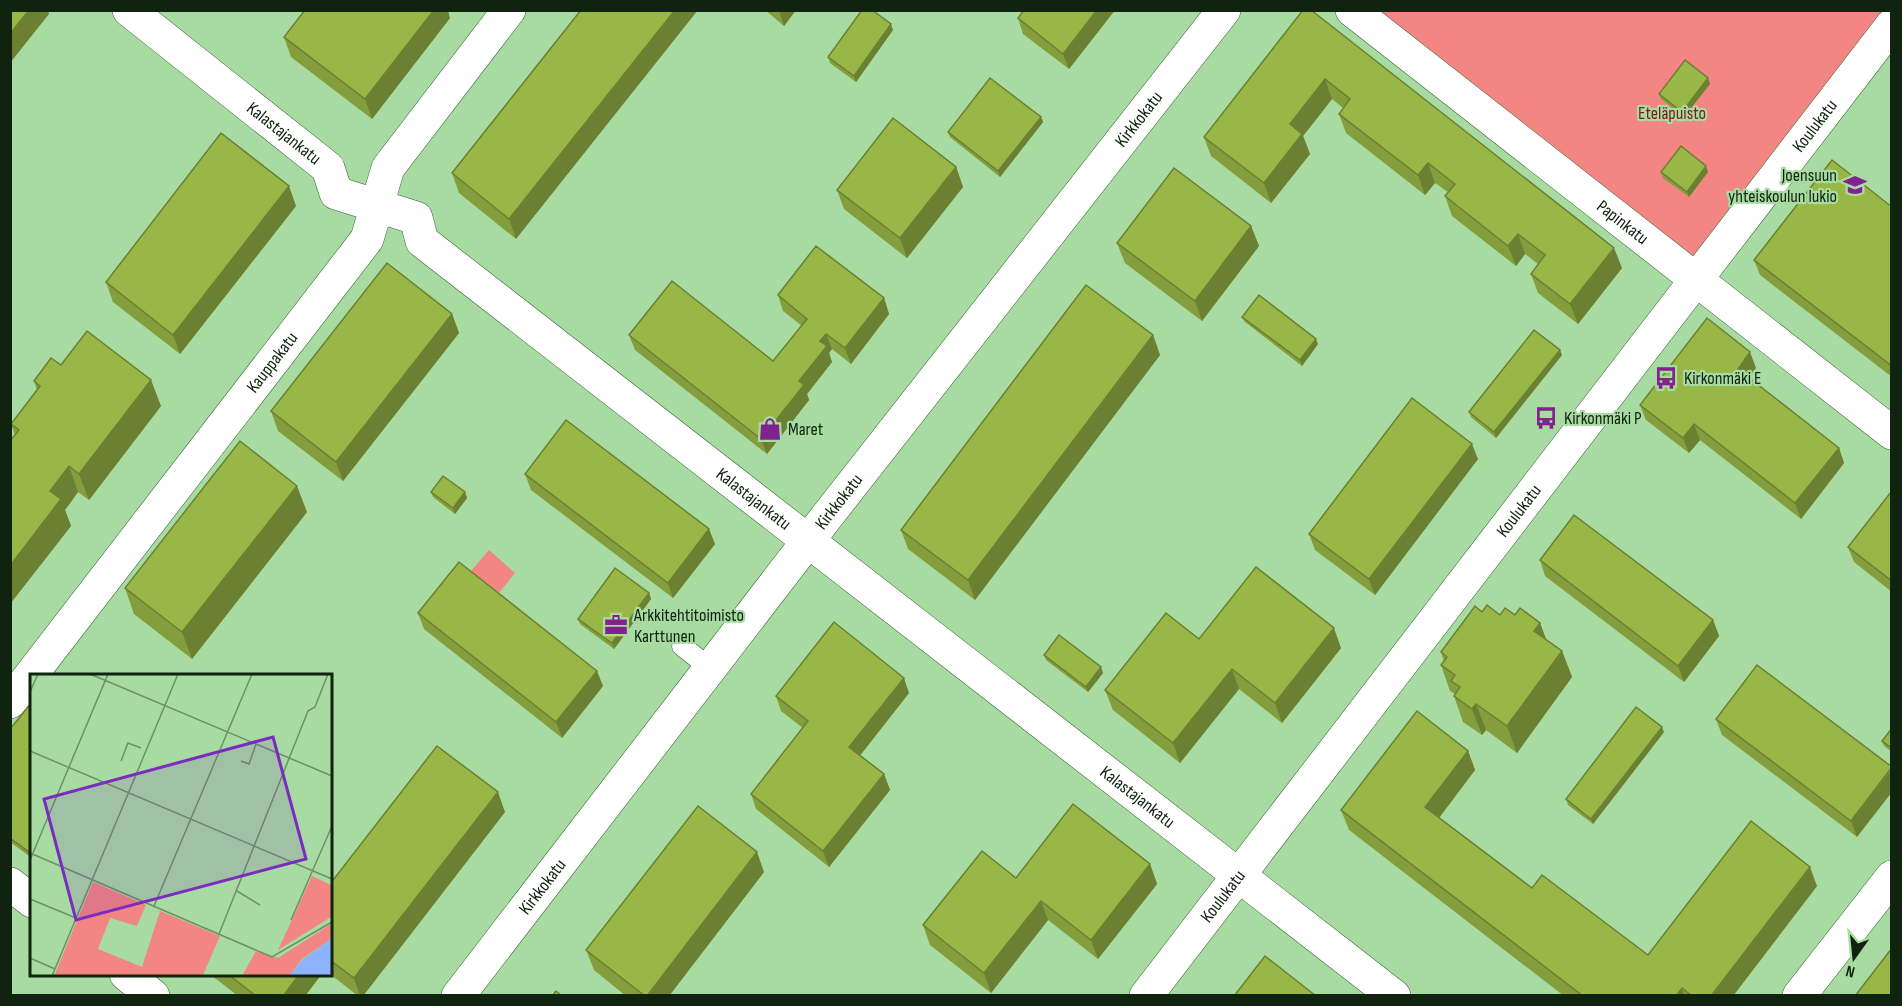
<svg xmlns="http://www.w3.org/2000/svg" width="1902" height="1006" font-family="'Sofia Sans Condensed',sans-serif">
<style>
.park{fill:#f38582}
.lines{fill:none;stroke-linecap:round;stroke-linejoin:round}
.service-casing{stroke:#336230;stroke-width:21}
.minor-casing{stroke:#336230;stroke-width:34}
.tertiary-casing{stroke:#336230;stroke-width:34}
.service{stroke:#fff;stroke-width:20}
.minor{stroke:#fff;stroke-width:33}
.tertiary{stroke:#fff;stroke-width:33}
.wall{fill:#849d3d}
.shaded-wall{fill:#6b8032}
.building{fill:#99b747;stroke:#6b8032;stroke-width:1.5}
.labels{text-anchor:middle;stroke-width:4.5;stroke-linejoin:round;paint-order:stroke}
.park-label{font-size:18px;fill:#811a21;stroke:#a7dba2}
.street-label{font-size:18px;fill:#10230e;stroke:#a7dba2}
.poi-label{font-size:18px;fill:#10230e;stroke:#a7dba2;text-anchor:start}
.inset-road{fill:none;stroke:#6b9167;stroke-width:1.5}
.view{fill:#7b2cbf;fill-opacity:0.15;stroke:#7b2cbf;stroke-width:3}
.inset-edge{fill:none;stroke:#10230e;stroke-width:3}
</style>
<rect width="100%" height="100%" fill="#a7dba2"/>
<!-- park -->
<g class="park">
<path d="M1378,11H1884L1692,260Z"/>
<path d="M489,550L515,573L498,594L471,571Z"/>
</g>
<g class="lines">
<!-- service casing -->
<g class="service-casing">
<path id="service" d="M682,646L710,668"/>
</g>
<!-- minor casing -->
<g class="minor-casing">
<g id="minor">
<path id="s1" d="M129,10L328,168L336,193L416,218L422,241L1394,996"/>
<path id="s2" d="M1695,281L1892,25"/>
<path id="s3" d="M10,702L367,239L388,168L509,10"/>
<path d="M10,884L32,901"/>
<path d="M126,974L153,996"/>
<path id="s4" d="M458,996L828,515L1224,10"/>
<path d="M1799,996L1892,877"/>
</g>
</g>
<!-- tertiary casing -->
<g class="tertiary-casing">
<g id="tertiary">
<path id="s5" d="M1352,10L1892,433"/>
<path id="s6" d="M1146,996L1695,281"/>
</g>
</g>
<!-- service -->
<use href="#service" class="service"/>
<!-- minor -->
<use href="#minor" class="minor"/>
<!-- tertiary -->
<use href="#tertiary" class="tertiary"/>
</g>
<!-- wall -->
<g class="wall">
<path d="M581,10L516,239L459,193L452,173Z"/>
<path d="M765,10H796L784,26Z"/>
<path d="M1024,10H1115L1069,69L1023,34L1018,18Z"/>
<path d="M1303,10L1622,268L1578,324L1538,293L1531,274L1538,264L1525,254L1516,266L1452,216L1445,196L1448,192L1435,183L1425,195L1346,133L1339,114L1343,108L1332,99L1303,136L1310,154L1271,203L1211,156L1204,137Z"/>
<path d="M450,18L372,119L291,57L284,37Z"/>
<path d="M893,30L856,82L830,63L828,57Z"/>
<path d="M1708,78L1710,84L1684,117L1661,99L1659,94Z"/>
<path d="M1041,117L1043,122L1000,177L950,137L948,132Z"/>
<path d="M956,167L963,187L907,258L844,209L837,190Z"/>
<path d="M1661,172H1708L1689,197L1663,178Z"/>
<path d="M296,206L180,354L113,302L106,282Z"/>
<path d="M1892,207V377L1760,275L1754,260Z"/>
<path d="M1251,226L1259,246L1202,321L1125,263L1117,243Z"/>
<path d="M778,295L884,298L889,314L851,364L832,349L829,353L832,362L807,394L809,400L767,454L635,350L629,335L773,361L802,326L783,311Z"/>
<path d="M452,314L459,333L343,481L278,431L271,411Z"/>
<path d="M1242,317L1318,344L1302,366L1245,322Z"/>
<path d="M1153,335L1160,355L975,600L908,549L901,530Z"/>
<path d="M1562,355L1496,438L1471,417L1469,412Z"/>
<path d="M61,365L161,406L89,500L78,492L65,510L71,526L10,604V441L15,435L11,424L37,390L34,381Z"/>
<path d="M1756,368L1749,378L1839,448L1844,463L1801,519L1700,440L1689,453L1646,420L1640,405Z"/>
<path d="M1478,459L1375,595L1315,550L1309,534Z"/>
<path d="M525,474L715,544L673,598L531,490Z"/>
<path d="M431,492H465L467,498L455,514L433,497Z"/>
<path d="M1892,492V592L1854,562L1848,547Z"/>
<path d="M307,512L192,659L134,614L125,588Z"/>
<path d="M1540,560L1713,620L1719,636L1684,682L1545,576Z"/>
<path d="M649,593L651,599L614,649L580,624L578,619Z"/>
<path d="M1482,612L1500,615H1515L1540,623L1546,639L1562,651L1572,677L1517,753L1486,730L1482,735L1463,722L1454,696L1455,694L1450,691L1441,665L1444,661L1441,652Z"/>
<path d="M418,613L603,686L562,738L424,629Z"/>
<path d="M1199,639L1341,648L1282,723L1239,689L1180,763L1113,710L1105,690Z"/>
<path d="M1044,655L1103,673L1088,692L1046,660Z"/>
<path d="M909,693L860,755L884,774L890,790L829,867L756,809L751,794L803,728L781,711L776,696Z"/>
<path d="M32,702V858L10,842V729Z"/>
<path d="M1716,719L1892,767L1857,837L1722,735Z"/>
<path d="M1892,728V752L1884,746L1882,741Z"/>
<path d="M1664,732L1593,824L1568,805L1566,799Z"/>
<path d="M1468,751L1475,770L1439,818L1532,888L1648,955L1817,886L1733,996H1564L1349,830L1341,810Z"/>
<path d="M505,812L363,996H358L330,974V884Z"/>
<path d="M1150,864L1157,884L1098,959L1048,920L991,993L930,945L923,925L1016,878Z"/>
<path d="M764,872L669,996H626L594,970L586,950Z"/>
<path d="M211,975H321L305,996H238Z"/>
</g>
<!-- shaded-wall -->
<g class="shaded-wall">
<path d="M29,10H48L49,14L10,63V34Z"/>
<path d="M434,10H448L450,18L372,119L365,99Z"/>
<path d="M675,10H698L516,239L509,219Z"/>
<path d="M779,10H796L784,26Z"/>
<path d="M1097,10H1115L1069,69L1063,54Z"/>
<path d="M891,24L893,30L856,82L854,76Z"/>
<path d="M1708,78L1710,84L1684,117L1682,112Z"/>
<path d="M1325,79L1332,99L1303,136L1310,154L1271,203L1264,183L1290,124Z"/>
<path d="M1041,117L1043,122L1000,177L998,171Z"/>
<path d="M1428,163L1435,183L1425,195L1418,175Z"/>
<path d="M1706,166L1708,172L1689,197L1687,192Z"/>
<path d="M956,167L963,187L907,258L900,238Z"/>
<path d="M289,186L296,206L180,354L173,335Z"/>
<path d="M1251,226L1259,246L1202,321L1195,301Z"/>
<path d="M1518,234L1525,254L1516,266L1508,246Z"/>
<path d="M1614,248L1622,268L1578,324L1570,304Z"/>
<path d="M884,298L889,314L851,364L845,348Z"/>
<path d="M452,314L459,333L343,481L336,462Z"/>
<path d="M826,334L832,349L829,353L832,362L807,394L809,400L767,454L761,439L820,341Z"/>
<path d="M1153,335L1160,355L975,600L968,580Z"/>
<path d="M1316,339L1318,344L1302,366L1300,360Z"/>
<path d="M1560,350L1562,355L1496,438L1494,432Z"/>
<path d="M1750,352L1756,368L1743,385L1738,369Z"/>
<path d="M151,380L161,406L89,500L79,474Z"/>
<path d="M1694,424L1700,440L1689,453L1683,438Z"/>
<path d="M1472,444L1478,459L1375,595L1369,579Z"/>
<path d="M1839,448L1844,463L1801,519L1795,503Z"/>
<path d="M69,466L78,492L65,510L71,526L10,604V566L50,491Z"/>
<path d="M297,486L307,512L192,659L182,632Z"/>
<path d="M465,492L467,498L455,514L453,508Z"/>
<path d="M709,529L715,544L673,598L668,583Z"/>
<path d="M649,593L651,599L614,649L612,643Z"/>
<path d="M1713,620L1719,636L1684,682L1678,666Z"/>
<path d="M1540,623L1550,650L1534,631Z"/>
<path d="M1334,628L1341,648L1282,723L1275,703Z"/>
<path d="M1562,651L1572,677L1517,753L1507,726Z"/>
<path d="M1101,667L1103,673L1088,692L1086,687Z"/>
<path d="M1232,669L1239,689L1180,763L1173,743Z"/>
<path d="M597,671L603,686L562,738L556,722Z"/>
<path d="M904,678L909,693L855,762L849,747Z"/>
<path d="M1476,704L1486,730L1482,735L1472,709Z"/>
<path d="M1662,727L1664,732L1593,824L1591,819Z"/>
<path d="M1468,751L1475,770L1432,827L1425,807Z"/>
<path d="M1892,769V792L1857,837L1851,821Z"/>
<path d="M884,774L890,790L829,867L823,851Z"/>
<path d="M498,792L505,812L363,996H360L354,978Z"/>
<path d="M757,852L764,872L669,996H647Z"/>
<path d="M1150,864L1157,884L1098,959L1091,940Z"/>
<path d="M1810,867L1817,886L1733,996H1711Z"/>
<path d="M1041,901L1048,920L991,993L984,973Z"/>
<path d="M299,975H321L305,996H283Z"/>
<path d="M1682,988L1684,996H1676Z"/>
</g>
<!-- building -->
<g class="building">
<path d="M10,10H29L10,34Z"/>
<path d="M305,10H434L365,99L284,37Z"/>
<path d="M581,10H675L509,219L452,173Z"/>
<path d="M862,10H872L891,24L854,76L828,57Z"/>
<path d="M1024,10H1097L1063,54L1018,18Z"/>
<path d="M1303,10H1311L1614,248L1570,304L1531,274L1545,255L1518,234L1508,246L1445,196L1455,184L1428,163L1418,175L1339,114L1350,99L1325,79L1290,124L1302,134L1264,183L1204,137Z"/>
<path d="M1685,60L1708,78L1682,112L1659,94Z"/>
<path d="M990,78L1041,117L998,171L948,132Z"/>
<path d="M893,118L956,167L900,238L837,190Z"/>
<path d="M221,133L289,186L173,335L106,282Z"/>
<path d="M1681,146L1706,166L1687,192L1661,172Z"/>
<path d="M1832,160L1892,207V366L1754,260Z"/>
<path d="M1174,168L1251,226L1195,301L1117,243Z"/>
<path d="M816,246L884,298L845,348L826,334L820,341L827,346L799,381L804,385L761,439L629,335L672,281L773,361L807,319L778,295Z"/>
<path d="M387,263L452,314L336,462L271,411Z"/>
<path d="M1086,285L1153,335L968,580L901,530Z"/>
<path d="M1259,295L1316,339L1300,360L1242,317Z"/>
<path d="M1707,318L1750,352L1738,369L1839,448L1795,503L1694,424L1683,438L1640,405Z"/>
<path d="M1534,330L1560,350L1494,432L1469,412Z"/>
<path d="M87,331L151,380L79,474L69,466L50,491L61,499L10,566V441L19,430L11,424L40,386L34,381L51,358L61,365Z"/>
<path d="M1412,398L1472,444L1369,579L1309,534Z"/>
<path d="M566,420L709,529L668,583L525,474Z"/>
<path d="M240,441L297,486L182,632L125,588Z"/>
<path d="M443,476L465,492L453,508L431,492Z"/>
<path d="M1891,492H1892V581L1848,547Z"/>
<path d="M1574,515L1713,620L1678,666L1540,560Z"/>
<path d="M459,562L597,671L556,722L418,613Z"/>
<path d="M1256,567L1334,628L1275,703L1232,669L1173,743L1105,690L1166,613L1199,639Z"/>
<path d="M615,568L649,593L612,643L578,619Z"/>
<path d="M1487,605L1500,615L1505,608L1515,615L1520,608L1540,623L1534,631L1562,651L1507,726L1476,704L1472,709L1454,696L1460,687L1451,681L1455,675L1441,665L1447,657L1441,652L1475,606L1482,612Z"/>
<path d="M834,622L904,678L849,747L884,774L823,851L751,794L808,721L776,696Z"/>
<path d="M1059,635L1101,667L1086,687L1044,655Z"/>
<path d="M1757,665L1892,767L1851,821L1716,719Z"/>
<path d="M32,702V854L10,838V729Z"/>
<path d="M1636,707L1662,727L1591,819L1566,799Z"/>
<path d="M1417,711L1468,751L1425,807L1532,888L1542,875L1648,955L1751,821L1810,867L1711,996H1692L1682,988L1676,996H1583L1341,810Z"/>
<path d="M1892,728V748L1882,741Z"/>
<path d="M437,746L498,792L354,978L330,960V884Z"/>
<path d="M1073,804L1150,864L1091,940L1041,901L984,973L923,925L982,851L1016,878Z"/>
<path d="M698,806L757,852L647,996H645L586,950Z"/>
<path d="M1892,948V996H1855Z"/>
<path d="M1265,956L1316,996H1234Z"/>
<path d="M229,975H299L283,996H256Z"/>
<path d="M556,991L562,996H552Z"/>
</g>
<!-- icons -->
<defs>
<g id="school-bare" transform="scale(1.8)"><path d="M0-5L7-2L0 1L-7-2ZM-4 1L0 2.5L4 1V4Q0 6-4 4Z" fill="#81228e" stroke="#a7dba2" stroke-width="2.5" paint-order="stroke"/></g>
<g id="bus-bare" transform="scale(1.8)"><path d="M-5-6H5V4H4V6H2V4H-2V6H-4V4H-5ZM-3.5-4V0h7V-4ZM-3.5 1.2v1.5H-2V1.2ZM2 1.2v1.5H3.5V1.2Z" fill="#81228e" stroke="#a7dba2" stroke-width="2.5" paint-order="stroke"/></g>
<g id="shop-bare" transform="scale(1.8)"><path d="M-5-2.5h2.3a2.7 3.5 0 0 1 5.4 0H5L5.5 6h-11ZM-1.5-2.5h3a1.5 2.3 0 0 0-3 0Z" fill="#81228e" stroke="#a7dba2" stroke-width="2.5" paint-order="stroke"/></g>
<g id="office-bare" transform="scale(1.8)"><path d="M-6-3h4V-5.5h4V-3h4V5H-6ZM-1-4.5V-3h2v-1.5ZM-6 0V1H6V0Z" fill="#81228e" stroke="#a7dba2" stroke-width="2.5" paint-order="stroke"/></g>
</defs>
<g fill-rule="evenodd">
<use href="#school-bare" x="1855" y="185"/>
<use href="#bus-bare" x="1666" y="378"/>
<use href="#bus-bare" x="1546" y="418"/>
<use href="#shop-bare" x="770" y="429"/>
<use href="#office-bare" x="616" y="625"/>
</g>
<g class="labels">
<!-- park labels -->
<g class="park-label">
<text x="1672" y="119">Eteläpuisto</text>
</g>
<!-- street labels -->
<g class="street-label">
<text dy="6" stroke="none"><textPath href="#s4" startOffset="1110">Kirkkokatu</textPath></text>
<text dy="6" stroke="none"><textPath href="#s2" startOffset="196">Koulukatu</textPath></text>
<text dy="6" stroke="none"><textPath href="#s1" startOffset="198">Kalastajankatu</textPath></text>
<text dy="6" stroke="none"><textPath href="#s5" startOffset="344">Papinkatu</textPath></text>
<text dy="6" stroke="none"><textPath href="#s3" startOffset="429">Kauppakatu</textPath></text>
<text dy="6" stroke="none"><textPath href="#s1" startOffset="808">Kalastajankatu</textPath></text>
<text dy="6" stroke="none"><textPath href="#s4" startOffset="624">Kirkkokatu</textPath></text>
<text dy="6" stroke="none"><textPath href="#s6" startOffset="612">Koulukatu</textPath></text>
<text dy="6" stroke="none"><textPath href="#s1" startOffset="1294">Kalastajankatu</textPath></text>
<text dy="6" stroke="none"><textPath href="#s4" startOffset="138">Kirkkokatu</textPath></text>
<text dy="6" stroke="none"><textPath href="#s6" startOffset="126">Koulukatu</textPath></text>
</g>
<!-- poi labels -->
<g class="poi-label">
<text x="1837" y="181" text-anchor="end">Joensuun<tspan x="1837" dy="21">yhteiskoulun lukio</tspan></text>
<text x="1684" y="384">Kirkonmäki E</text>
<text x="1564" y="424">Kirkonmäki P</text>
<text x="788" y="435">Maret</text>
<text x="634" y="621">Arkkitehtitoimisto<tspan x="634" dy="21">Karttunen</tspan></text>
</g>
</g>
<!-- overview -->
<g transform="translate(30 674)">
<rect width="302" height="302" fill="#a7dba2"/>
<path d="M282,202L301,211V243L248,276ZM63,208L116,231L107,252L80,244L68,275L112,293L130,237L190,262L173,301L24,302ZM301,250V265L272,285L260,301L212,302L226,277L248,284Z" fill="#f38582"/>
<path d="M301,265V301H260L272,286Z" fill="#8cb3fc"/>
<path class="inset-road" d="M60,0L302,102M0,18L8,0M0,77L302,205M91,87L98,69L111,74M211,87L219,90L226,70M0,179L242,283L302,248M0,186L78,0M207,217L230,231M0,225L46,244M124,232L222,0M261,246L302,152M189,260L278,37L285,33L298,0M0,284L25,295M22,302L148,0"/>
<path class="view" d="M243,63L276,185L46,246L14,125Z"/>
<rect width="302" height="302" class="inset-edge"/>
</g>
<!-- border -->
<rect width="1902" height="1006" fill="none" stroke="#10230e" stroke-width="24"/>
<!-- north arrow -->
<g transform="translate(1854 958) rotate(195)" stroke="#a7dba2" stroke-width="4.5" paint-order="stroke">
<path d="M0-4.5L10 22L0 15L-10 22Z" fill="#10230e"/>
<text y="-9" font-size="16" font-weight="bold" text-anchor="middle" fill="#10230e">N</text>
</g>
</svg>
